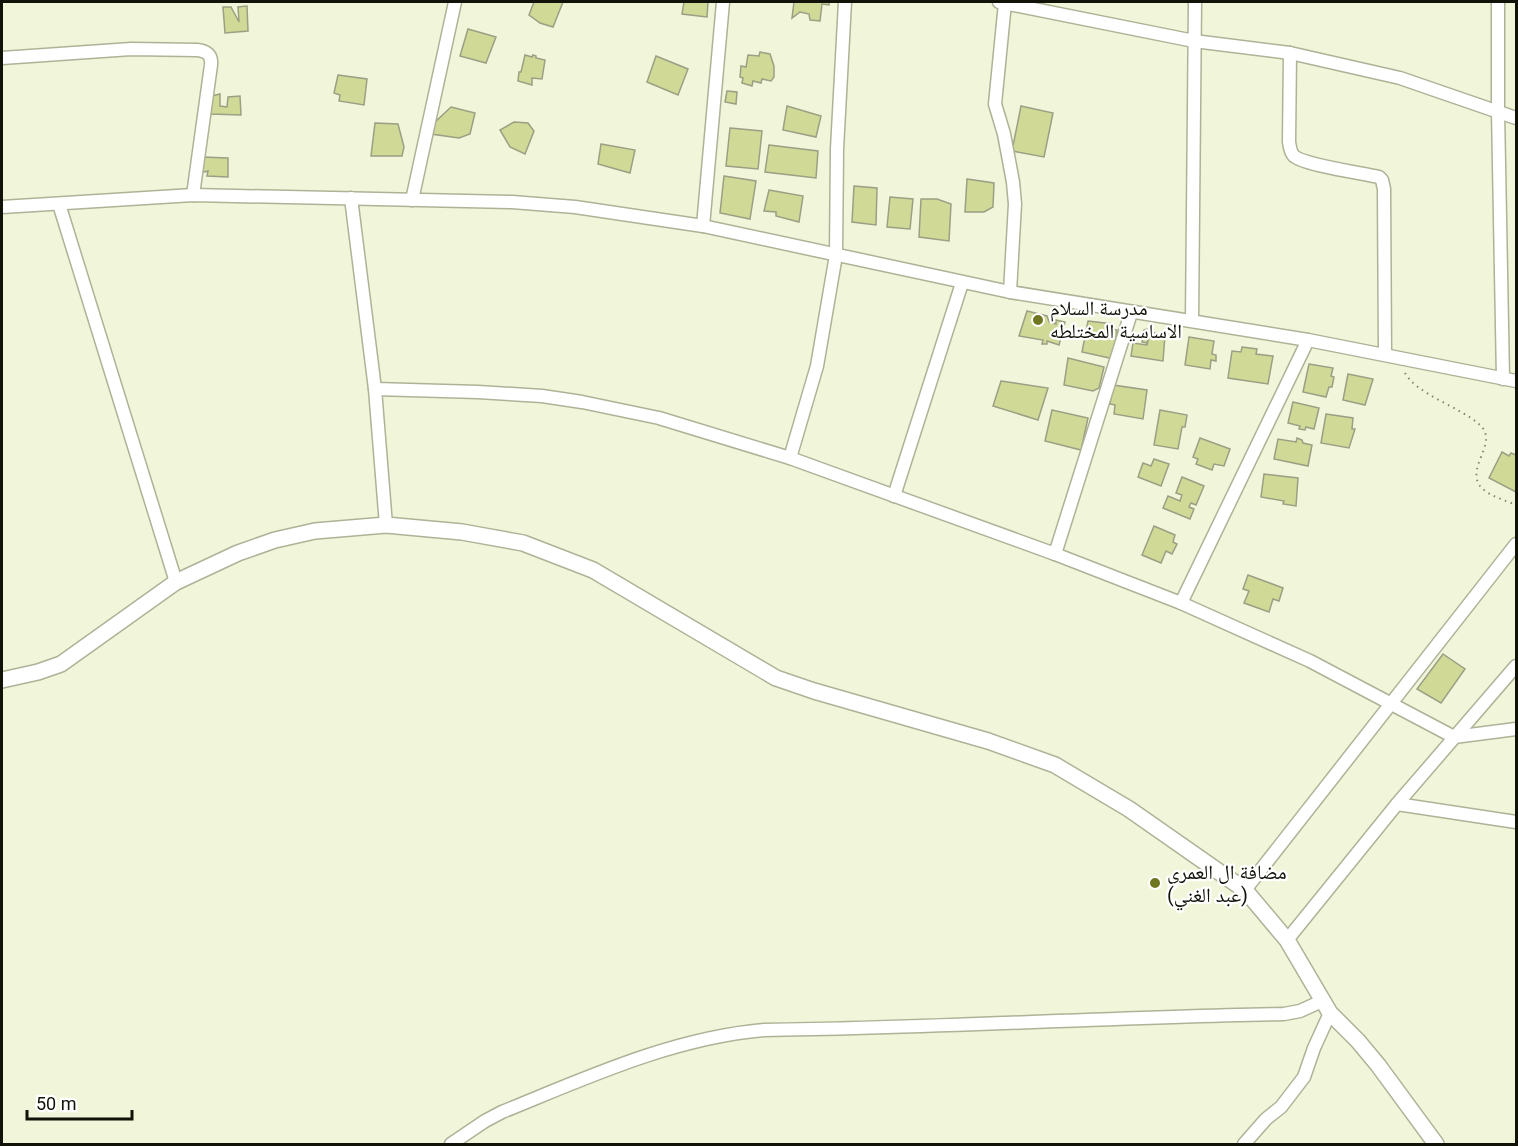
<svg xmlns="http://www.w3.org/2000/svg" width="1518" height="1146" font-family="Roboto,'Noto Naskh Arabic',sans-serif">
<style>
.building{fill:#d1d996;stroke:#9b9f84;stroke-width:1.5}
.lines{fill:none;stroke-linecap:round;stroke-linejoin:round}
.minor-casing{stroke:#afb297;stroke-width:15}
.tertiary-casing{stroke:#afb297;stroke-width:18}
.path{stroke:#838673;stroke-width:2;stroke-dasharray:1.5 4.5;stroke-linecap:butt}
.minor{stroke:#fff;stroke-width:12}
.tertiary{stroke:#fff;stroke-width:15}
.poi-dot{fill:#6f761f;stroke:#fff;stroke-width:2}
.labels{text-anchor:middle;stroke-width:4.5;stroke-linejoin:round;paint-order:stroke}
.poi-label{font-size:20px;fill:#111208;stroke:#fff;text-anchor:start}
</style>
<rect width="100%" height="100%" fill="#f1f5d9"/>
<!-- building -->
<g class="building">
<path d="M534,2H563L553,27L540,23L529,15Z"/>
<path d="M684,2H708L707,17L682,14Z"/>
<path d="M794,2H829V5L822,4L820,21L810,20L809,14L800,12L792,18Z"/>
<path d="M247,6L248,31L225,33L223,7H231L239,22L238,7Z"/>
<path d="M468,29L496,37L486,63L460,56Z"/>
<path d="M760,52L770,54L774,66V77L771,81L762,79L761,83L753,81L752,86L742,83L743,78L740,77L741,66L746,67L748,55L759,56Z"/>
<path d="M525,55L532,57L533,55L536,56V58L545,60L542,79L532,78V85L518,81L519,72H521Z"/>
<path d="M656,56L688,69L678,95L647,82Z"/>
<path d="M338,75L367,79L364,105L339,101L340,95L334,93Z"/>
<path d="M727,91L737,92L736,104L725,102Z"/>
<path d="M220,94V106L227,107L228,97L240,96L241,115L210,114L211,96Z"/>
<path d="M787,106L821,116L816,137L783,130Z"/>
<path d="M1021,106L1053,113L1044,157L1012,151Z"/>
<path d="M451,107L475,113L470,134L459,138L431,134L433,124Z"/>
<path d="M514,122L528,123L534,131L525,154L510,147L500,130Z"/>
<path d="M375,123L398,124L404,147L402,156H371Z"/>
<path d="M730,128L762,131L758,169L726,166Z"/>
<path d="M601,144L635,150L630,173L598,164Z"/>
<path d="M769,145L818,151L816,178L765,172Z"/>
<path d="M202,157L228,158V177L207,176L208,171L199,173Z"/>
<path d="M724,176L756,181L750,219L720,213Z"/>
<path d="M967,179L994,183L993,207L984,212H965Z"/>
<path d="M854,186L877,188L876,225L852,222Z"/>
<path d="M769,190L803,196L799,222L776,216V212L764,211Z"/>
<path d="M890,197L913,199L910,229L887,227Z"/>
<path d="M921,199H937L951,204L949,241L919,237Z"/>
<path d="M1027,311L1047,316L1049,322L1056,324V320L1065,322L1059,345L1047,341V344H1042L1043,340L1019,336Z"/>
<path d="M1088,321L1113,324L1112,329L1117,330L1114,359L1082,352Z"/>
<path d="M1147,329L1149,331L1147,343L1142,342L1144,330Z"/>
<path d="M1150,332L1165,335L1163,361L1131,356L1133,343L1147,345Z"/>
<path d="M1189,337L1214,341L1212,354L1216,355V361L1211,360L1210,369L1185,365Z"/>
<path d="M1242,347L1257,349L1256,354L1273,356L1268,384L1228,378L1232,351L1241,352Z"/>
<path d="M1068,358L1104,367L1099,388L1093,391L1064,385Z"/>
<path d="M1309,364L1333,368L1331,376L1334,377L1332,387H1329L1326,397L1303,392Z"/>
<path d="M1348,374L1373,379L1365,405L1343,400Z"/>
<path d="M1001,381L1048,388L1038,420L993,406Z"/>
<path d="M1113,385L1147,390L1143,419L1114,414L1115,405L1110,404Z"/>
<path d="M1293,402L1319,408L1314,429L1306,427L1305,430L1299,429L1300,426L1288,423Z"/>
<path d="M1052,410L1088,418L1081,450L1045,441Z"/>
<path d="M1160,410L1187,415L1185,427H1182L1178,449L1154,445Z"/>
<path d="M1326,414L1353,418L1352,429H1355L1349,448L1321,443Z"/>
<path d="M1200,438L1230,449L1224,466L1214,464L1212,470L1196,464L1198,459L1193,457Z"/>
<path d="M1297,438L1302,440L1303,443L1312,445L1308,466L1274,459L1278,439L1296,442Z"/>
<path d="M1502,452L1509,456L1511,453L1516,455V492L1489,478Z"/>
<path d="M1154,459L1169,464L1161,486L1138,477L1143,463L1151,466Z"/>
<path d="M1264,474L1298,478L1296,506L1283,504L1284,501L1261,497Z"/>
<path d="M1182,477L1204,486L1196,505L1191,503L1189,507L1194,509L1190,519L1163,508L1168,496L1180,501L1182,495L1176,493Z"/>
<path d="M1154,526L1175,535L1173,542L1177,544L1172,554L1166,551L1161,563L1142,555Z"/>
<path d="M1248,575L1283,588L1279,601L1273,599L1269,612L1244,603L1249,591L1243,589Z"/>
<path d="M1443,654L1465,669L1441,703L1417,689Z"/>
</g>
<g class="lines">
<!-- minor casing -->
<g class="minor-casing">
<g id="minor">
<path d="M999,2L1194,41L1290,53L1400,78L1516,118"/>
<path d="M1498,2V111L1503,379"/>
<path d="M1005,3L995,104L1004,134L1013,182L1015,204L1010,292"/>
<path d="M1290,53L1289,142C1290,147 1290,152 1294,156C1304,165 1362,173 1379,177L1382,180L1384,189L1385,354"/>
<path d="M2,58L131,49L197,50C207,51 212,55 211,65L193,195"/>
<path d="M351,198L375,389L386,525"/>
<path d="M412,200L455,2"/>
<path d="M59,204L176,582"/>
<path d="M2,207L193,195L512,202L575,207L703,226L1010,292L1308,340L1516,381"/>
<path d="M703,226L723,2"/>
<path d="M1192,320L1195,2"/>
<path d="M375,389L478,392L542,396L582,402L659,418L790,458L1055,554L1181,603L1310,661L1454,737L1516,729"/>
<path d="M790,458L817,366L836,255L837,149L845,2"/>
<path d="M894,496L962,283"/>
<path d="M1055,554L1131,313"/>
<path d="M1181,603L1308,340"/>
<path d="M1397,804L1516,822"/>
<path d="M1245,890L1516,544"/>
<path d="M1287,940L1397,804L1516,666"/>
<path d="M451,1144L485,1121L502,1112C586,1078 672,1038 764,1030C937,1028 1110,1017 1284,1014L1300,1011L1322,1001"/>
<path d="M1244,1144L1266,1119L1281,1107L1304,1077L1314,1048L1330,1013"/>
</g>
</g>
<!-- tertiary casing -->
<g class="tertiary-casing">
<path id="tertiary" d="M2,680L38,672L61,664L176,582L238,553L275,540L315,531L386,525L462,532L523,543L593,570L776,678L814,691L988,741L1055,765L1129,809L1245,890L1287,940L1330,1013L1358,1041L1378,1065L1436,1144"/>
</g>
<!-- path -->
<path class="path" d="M1405,373C1416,394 1462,408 1480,425C1499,443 1466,466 1480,486C1488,496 1505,500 1516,505"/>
<!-- minor -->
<use href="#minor" class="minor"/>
<!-- tertiary -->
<use href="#tertiary" class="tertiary"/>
</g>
<!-- markers -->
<g class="poi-dot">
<circle cx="1038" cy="320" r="6"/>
<circle cx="1155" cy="883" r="6"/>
</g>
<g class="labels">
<!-- poi labels -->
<g class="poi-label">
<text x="1050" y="315">مدرسة السلام<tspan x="1050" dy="23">الاساسية المختلطه</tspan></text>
<text x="1167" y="879">مضافة ال العمري<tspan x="1167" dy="23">(عبد الغني)</tspan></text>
</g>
</g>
<!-- border -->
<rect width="1518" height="1146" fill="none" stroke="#111208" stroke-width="6"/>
<!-- scale -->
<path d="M27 1110v9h105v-9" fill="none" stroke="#111208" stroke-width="3"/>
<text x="36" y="1110" font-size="18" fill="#111208" stroke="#ffffff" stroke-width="4.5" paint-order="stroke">50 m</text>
</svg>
